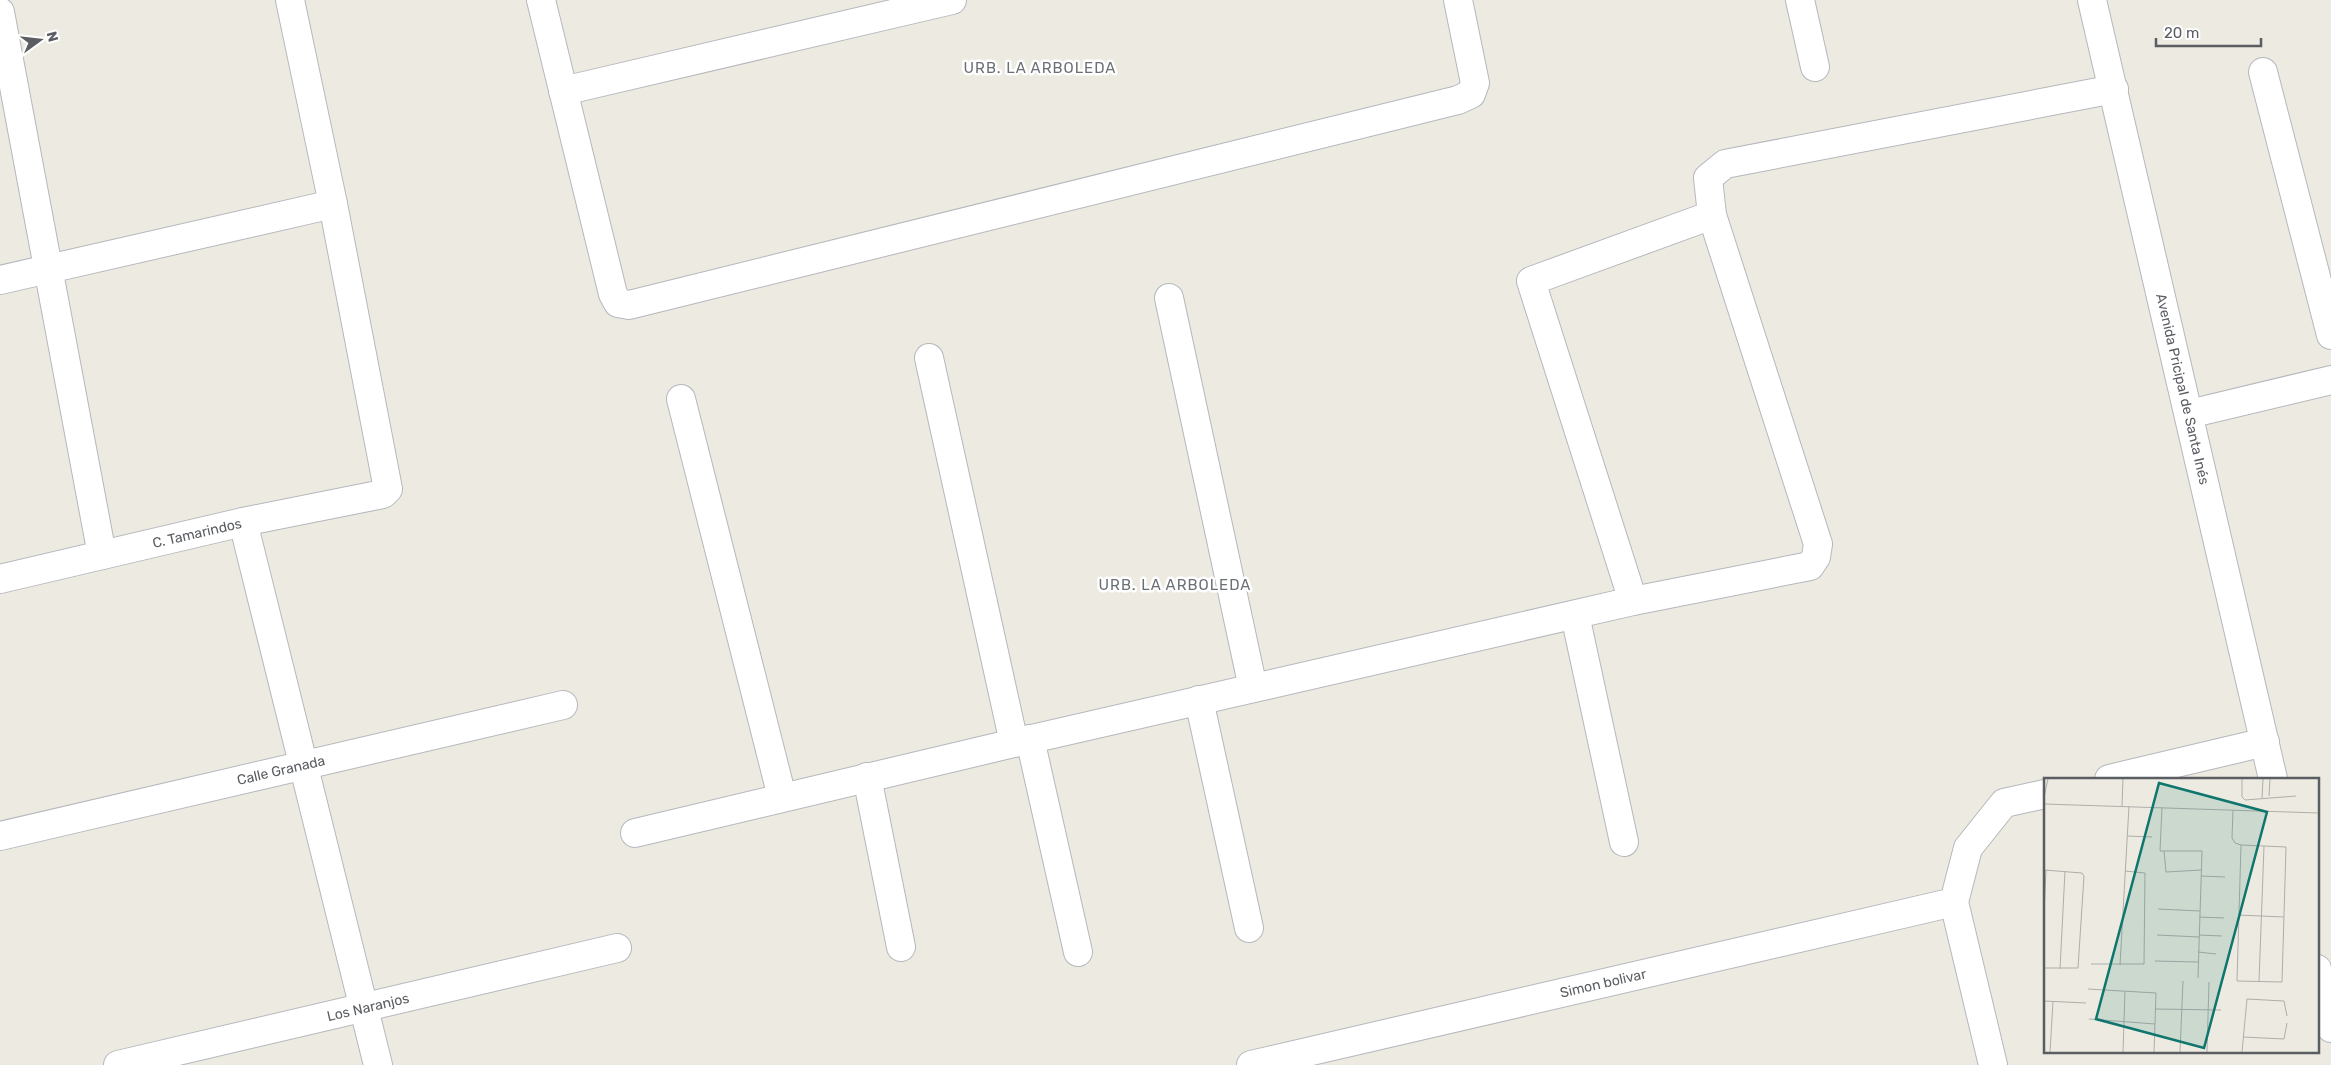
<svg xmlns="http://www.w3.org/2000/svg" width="2331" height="1065" font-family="Rubik,sans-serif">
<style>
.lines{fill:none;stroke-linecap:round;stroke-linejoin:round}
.minor-casing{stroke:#b4b8bc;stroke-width:30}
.minor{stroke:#fff;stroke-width:28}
.labels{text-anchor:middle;stroke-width:5;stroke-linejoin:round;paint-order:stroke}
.street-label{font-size:14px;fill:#5a5e63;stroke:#fff}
.neighbourhood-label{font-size:15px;letter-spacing:1px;fill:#6b7075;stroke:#fff}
.inset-road{fill:none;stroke:#aeaeab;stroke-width:1}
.view{fill:#0f766e;fill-opacity:0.15;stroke:#0f766e;stroke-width:2.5}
.inset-edge{fill:none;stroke:#5a5e63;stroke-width:2.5}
</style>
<rect width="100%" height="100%" fill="#edeae1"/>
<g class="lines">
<!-- minor casing -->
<g class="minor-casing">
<g id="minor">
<path d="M541,0L613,294L618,303L629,305L1458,100L1471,94L1475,83L1458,0"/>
<path d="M1800,0L1815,67"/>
<path d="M2092,0L2273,779"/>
<path d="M0,12L102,555"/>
<path d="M2263,72L2331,335"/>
<path d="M563,91L952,0"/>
<path d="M0,280L333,204"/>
<path d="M1169,298L1253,688"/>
<path d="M929,358L1014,743"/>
<path d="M681,399L782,797"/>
<path d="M2189,414L2331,380"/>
<path d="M243,522L378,1065"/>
<path d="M0,579L243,522L383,494L388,489L333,204L290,0"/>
<path d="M1633,601L1531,281L1712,215"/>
<path d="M1575,615L1624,842"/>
<path d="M1199,700L1249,928"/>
<path d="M1030,739L1078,952"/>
<path d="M867,777L901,947"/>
<path d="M2109,779L2265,742"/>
<path d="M635,833L1014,743L1633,601L1810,566L1816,557L1818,544L1712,215L1708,178L1725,164L2114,89"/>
<path d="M0,836L563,705"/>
<path d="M2317,969L2331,1028"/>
<path d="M118,1065L617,948"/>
<path d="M1251,1065L1954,902"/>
<path d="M1993,1065L1954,902L1968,848L2004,803L2045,794"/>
</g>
</g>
<!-- minor -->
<use href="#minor" class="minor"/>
</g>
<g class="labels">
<!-- street labels -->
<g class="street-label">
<text transform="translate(2183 389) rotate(77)" y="5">Avenida Pricipal de Santa Inés</text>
<text transform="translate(197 533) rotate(-13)" y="5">C. Tamarindos</text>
<text transform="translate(281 770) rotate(-13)" y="5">Calle Granada</text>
<text transform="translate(1603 983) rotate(-13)" y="5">Simon bolivar</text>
<text transform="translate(368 1007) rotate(-13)" y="5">Los Naranjos</text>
</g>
<!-- neighbourhood labels -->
<g class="neighbourhood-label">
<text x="1040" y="73">URB. LA ARBOLEDA</text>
<text x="1175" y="590">URB. LA ARBOLEDA</text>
</g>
</g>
<!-- overview -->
<g transform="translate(2044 778)">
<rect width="275" height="275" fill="#edeae1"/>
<path class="inset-road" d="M198,1V19L201,22L252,18M225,18L226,1M0,19L4,1M218,20L219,1M0,26L275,35M78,28L79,1M118,29L116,73H158L154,200M189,32L188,60L191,65L197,67L242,69L238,204L193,203L197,67M83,58L108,59M120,73L122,94L157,92M0,92L38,95L40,98L34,190H0M157,98L181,99M114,131L156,133M0,134L2,92M194,137L240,139M155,139L180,140M113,157L155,159M155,157L178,158M154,174L172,176M111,183L154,184M47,186H100L101,95L81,93M76,187L85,28M16,191L21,93M215,203L220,68M44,211L112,215L110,274M0,223L42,225M111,231L177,232M45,241L111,246M199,259L240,261L243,245M6,274L9,224M79,274L81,213M136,274L139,203M163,274L165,204M198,274L203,221L240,223L243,238"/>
<path class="view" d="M115,5L223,34L160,270L52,241Z"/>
<rect width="275" height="275" class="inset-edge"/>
</g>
<!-- north arrow -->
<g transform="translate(40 40) rotate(75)" stroke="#ffffff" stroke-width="4" paint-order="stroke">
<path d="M0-4L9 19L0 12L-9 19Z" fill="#5a5e63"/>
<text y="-8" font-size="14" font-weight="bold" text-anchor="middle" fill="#5a5e63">N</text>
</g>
<!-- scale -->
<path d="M2156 38v8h105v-8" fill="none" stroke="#5a5e63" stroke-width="2.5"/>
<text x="2164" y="38" font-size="15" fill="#5a5e63" stroke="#ffffff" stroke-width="4" paint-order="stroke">20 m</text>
</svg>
